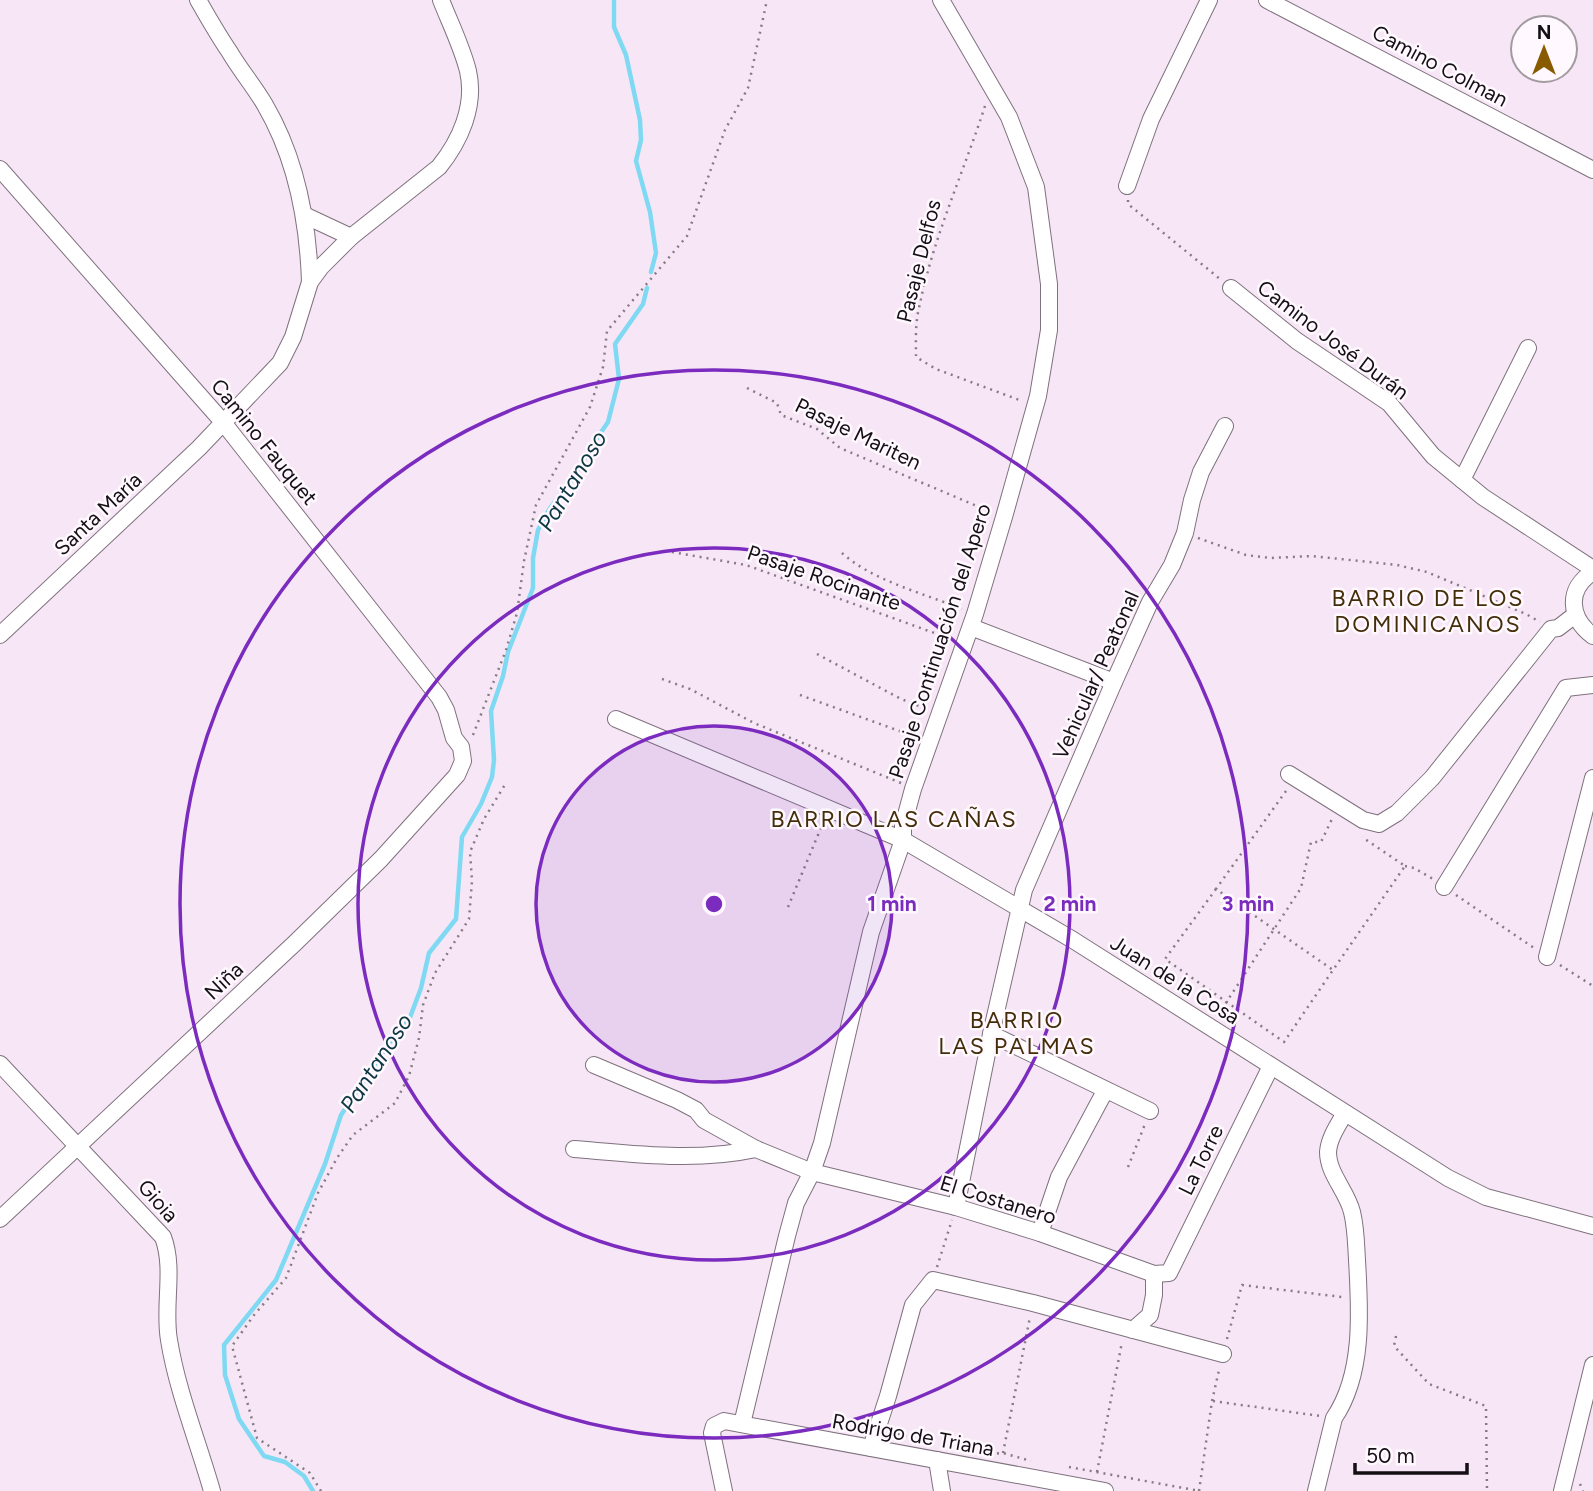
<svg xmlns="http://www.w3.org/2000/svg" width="1593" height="1491" font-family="Figtree,sans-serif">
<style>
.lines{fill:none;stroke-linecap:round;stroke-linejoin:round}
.stream{stroke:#7fd9f3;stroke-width:4.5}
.minor-casing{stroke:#7f717e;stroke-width:18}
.path{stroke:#867b85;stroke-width:2.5;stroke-dasharray:2 5;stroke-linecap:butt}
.minor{stroke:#fff;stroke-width:16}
.ring{fill:none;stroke:#7b2cbf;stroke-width:3.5}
.labels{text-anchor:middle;stroke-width:5;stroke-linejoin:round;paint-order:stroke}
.street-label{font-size:21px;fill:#140f14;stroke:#fff8fe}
.water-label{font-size:23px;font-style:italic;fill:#0c3742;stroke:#fff8fe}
.neighbourhood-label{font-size:23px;letter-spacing:2px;fill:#442e09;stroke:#fff8fe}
.centre{fill:#7b2cbf;stroke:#fff8fe;stroke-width:3.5}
.ring-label{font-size:21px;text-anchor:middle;font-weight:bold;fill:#7b2cbf;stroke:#fff8fe;stroke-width:5;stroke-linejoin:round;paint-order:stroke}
</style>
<rect width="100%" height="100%" fill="#f7e7f6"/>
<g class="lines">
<!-- stream -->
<g class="stream">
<path d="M614,0V27L626,55L640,120L641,140L636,161L650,212L656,253L651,272"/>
<path d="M313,1491L304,1476L285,1462L264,1456L239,1419L225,1375L224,1345L276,1280L325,1164L341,1115L390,1042L409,1020L421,988L429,953L456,919L462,837L481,804L492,777L494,760L491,711L503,676L508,652L533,588V558L538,530L550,508L573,478L591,447L608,422L619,379L615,344L643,304L647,288"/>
</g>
<!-- minor casing -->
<g class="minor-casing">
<g id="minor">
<path d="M198,0C208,17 218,35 229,51C240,70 254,86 265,105C296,158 308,221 310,282"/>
<path d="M1267,0L1593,170"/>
<path d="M0,169L222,421L439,697L446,710L454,738L461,747L463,761L457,775L381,859L295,943L0,1219"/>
<path d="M1127,186L1151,119L1209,0"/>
<path d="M304,215L351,237"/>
<path d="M1231,288L1297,341L1389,403L1433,456L1483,497L1593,569"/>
<path d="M1462,480L1528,348"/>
<path d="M1593,572C1566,589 1569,618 1593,636"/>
<path d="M971,627L1114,682"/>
<path d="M0,635L199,448L280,363L293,337L310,282L321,267L351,237L439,167C460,141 476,106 468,71C462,47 450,23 441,0"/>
<path d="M616,719L903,840L1073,940L1448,1178L1486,1197L1593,1226"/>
<path d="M1289,774L1363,820L1379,824L1397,813L1432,778L1551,629L1558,628L1575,615"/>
<path d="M1444,887L1566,688L1593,685"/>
<path d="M1547,957L1593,778"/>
<path d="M991,1034L1150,1111"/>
<path d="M0,1064L163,1237C175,1269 163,1306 169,1340C177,1390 198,1442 212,1491"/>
<path d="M594,1065L677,1100L696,1110L704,1120L756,1149L812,1172L956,1207L1040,1233L1154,1274L1169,1273L1271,1066"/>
<path d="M574,1149C635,1154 696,1162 756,1149"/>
<path d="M956,1207L991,1034L1024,890L1114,682L1150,602L1172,565L1185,533L1192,500L1201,472L1225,426"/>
<path d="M1040,1233L1059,1177L1105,1091"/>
<path d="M1133,1330L1150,1315L1154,1295V1274"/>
<path d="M742,1424L787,1236L796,1203L812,1172L822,1143L871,932L903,840V826L913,789L975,614L1004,517L1038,396L1049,330V284L1036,187L1009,117L941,0"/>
<path d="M871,1448L888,1396L913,1305L933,1280L1033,1303L1223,1354"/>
<path d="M937,1460L942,1491"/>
<path d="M724,1491L712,1433L714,1426L724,1421L1105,1491"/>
<path d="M1316,1491L1334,1418C1364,1374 1360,1311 1357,1260C1356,1244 1356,1228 1352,1212C1347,1191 1328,1174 1328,1152C1329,1138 1338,1125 1345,1113"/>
<path d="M1562,1491L1593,1365"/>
</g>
</g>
<!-- path -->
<g class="path">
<path d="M985,106C963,174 933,238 919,308C915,324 916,341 916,357L936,369L1022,401"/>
<path d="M1128,200V204L1220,279"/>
<path d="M747,388L777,403L781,415L817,429L840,448L991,512"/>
<path d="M1198,538L1246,555L1270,558L1312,556L1397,565L1427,572L1526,614L1540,622"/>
<path d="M672,552L746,565L951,639"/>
<path d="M842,553C873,581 923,593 962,609"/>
<path d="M817,654L901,699L927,709"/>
<path d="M662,679L690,689L754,723L901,783"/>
<path d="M800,695L916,737"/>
<path d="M473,735L506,650L517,613L524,561L536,505L590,407L603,367L607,331L687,236L725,130L748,88L767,0"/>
<path d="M1286,791L1216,889L1333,970L1405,866L1362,837"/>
<path d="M1405,866L1414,868L1433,879"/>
<path d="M1216,889L1165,959L1284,1042L1333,970"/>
<path d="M1456,895L1534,948"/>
<path d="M788,907L823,823"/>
<path d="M1560,965L1593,986"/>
<path d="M1218,1015L1301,888L1311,842H1321L1332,819"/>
<path d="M1128,1167L1145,1124"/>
<path d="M937,1267L952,1220"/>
<path d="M1396,1336L1394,1346L1429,1384L1486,1406L1487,1491"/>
<path d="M1227,1339L1242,1285L1342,1297"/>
<path d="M1213,1401L1320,1416"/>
<path d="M891,1432L925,1441"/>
<path d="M1003,1453L1030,1317"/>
<path d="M990,1454L1003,1453L1031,1461"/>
<path d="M1069,1467L1200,1491"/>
<path d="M1097,1472L1122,1342"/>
<path d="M1580,1484L1583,1491"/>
<path d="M321,1491L310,1473L257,1438L232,1346L254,1315L286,1278L318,1193L337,1158L353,1135L395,1103L409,1076L419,1038L423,1005L435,973L469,919L472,881L470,852L484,819L506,783"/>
<path d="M1199,1491L1212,1401L1219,1370"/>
</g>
<!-- minor -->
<use href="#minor" class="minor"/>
</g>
<!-- distance rings -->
<circle cx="714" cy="904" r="178" fill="#7b2cbf" fill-opacity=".12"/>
<g class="ring">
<circle cx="714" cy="904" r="178"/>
<circle cx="714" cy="904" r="356"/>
<circle cx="714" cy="904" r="534"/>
</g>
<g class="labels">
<!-- street labels -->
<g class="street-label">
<text transform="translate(1440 66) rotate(28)" y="7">Camino Colman</text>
<text transform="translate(919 261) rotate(-76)" y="7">Pasaje Delfos</text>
<text transform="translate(1333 340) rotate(37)" y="7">Camino José Durán</text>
<text transform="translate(858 434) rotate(26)" y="7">Pasaje Mariten</text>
<text transform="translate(264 442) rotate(51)" y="7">Camino Fauquet</text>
<text transform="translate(98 514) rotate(-43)" y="7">Santa María</text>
<text transform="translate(824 578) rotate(19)" y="7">Pasaje Rocinante</text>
<text transform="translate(940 641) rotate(-72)" y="7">Pasaje Continuación del Apero</text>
<text transform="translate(1096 675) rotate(-66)" y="7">Vehicular/ Peatonal</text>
<text transform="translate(1175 980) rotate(32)" y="7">Juan de la Cosa</text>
<text transform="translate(224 981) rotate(-43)" y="7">Niña</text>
<text transform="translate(1201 1160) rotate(-64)" y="7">La Torre</text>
<text transform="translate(998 1200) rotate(17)" y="7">El Costanero</text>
<text transform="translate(158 1201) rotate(49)" y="7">Gioia</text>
<text transform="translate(913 1435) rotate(10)" y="7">Rodrigo de Triana</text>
</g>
<!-- water labels -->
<g class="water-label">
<text transform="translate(572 481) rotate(-59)" y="8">Pantanoso</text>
<text transform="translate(376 1063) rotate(-57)" y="8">Pantanoso</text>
</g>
<!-- neighbourhood labels -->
<g class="neighbourhood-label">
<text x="1428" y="606">BARRIO DE LOS<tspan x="1428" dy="26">DOMINICANOS</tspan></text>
<text x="894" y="827">BARRIO LAS CAÑAS</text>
<text x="1017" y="1028">BARRIO<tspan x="1017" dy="26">LAS PALMAS</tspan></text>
</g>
</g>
<circle cx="714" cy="904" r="10" class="centre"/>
<g class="ring-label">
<text x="892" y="911">1 min</text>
<text x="1070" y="911">2 min</text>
<text x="1248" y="911">3 min</text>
</g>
<!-- north arrow -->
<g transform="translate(1544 49)"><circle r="33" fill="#fff8fe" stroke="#a19ba0" stroke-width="2"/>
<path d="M0-5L12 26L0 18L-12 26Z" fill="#895b00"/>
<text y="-10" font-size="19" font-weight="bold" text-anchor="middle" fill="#140f14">N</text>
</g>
<!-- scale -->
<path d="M1355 1463v10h112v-10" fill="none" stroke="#140f14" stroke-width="3.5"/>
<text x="1366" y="1463" font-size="21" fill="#140f14" stroke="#fff8fe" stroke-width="5" paint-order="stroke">50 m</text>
</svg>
